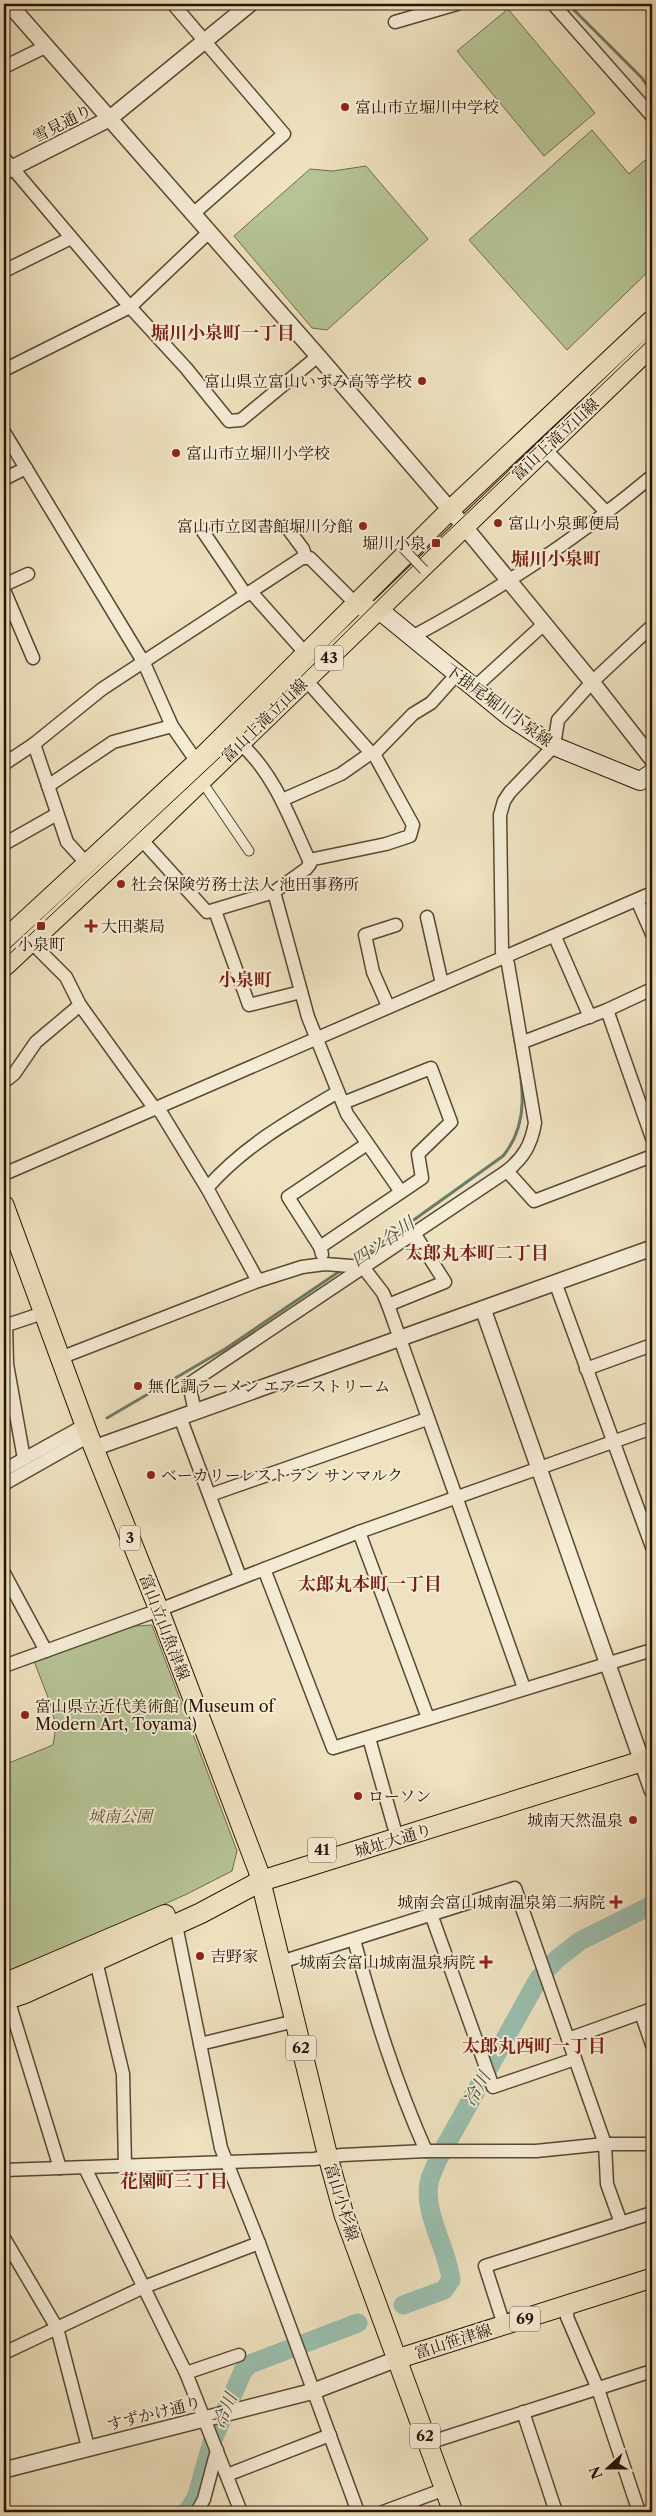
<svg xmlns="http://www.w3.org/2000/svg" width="656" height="2516" font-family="'Libre Caslon Text','Noto Serif JP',serif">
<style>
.green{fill:#b6c495;stroke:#6e6c4a}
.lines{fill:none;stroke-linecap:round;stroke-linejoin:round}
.stream{stroke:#6c7a68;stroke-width:3}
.river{stroke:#9abeae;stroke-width:19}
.pedestrian-casing{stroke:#594830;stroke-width:11}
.minor-casing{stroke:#594830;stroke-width:15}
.tertiary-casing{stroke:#594830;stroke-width:18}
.secondary-casing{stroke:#271400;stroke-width:20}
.primary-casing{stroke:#271400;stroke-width:21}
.trunk-casing{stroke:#271400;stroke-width:22}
.pedestrian{stroke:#f5ecd6;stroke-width:9}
.minor{stroke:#f5ecd6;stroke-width:12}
.tertiary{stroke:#f5ecd6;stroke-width:15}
.secondary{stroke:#f5ecd6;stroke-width:18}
.primary{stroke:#efe2c0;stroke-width:19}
.trunk{stroke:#efe2c0;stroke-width:20}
.tram{stroke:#271400;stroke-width:1}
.pedestrian-bridge-casing{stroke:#594830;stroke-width:11;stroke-linecap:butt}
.pedestrian-bridge{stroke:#f5ecd6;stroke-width:9}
.poi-dot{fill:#8f2418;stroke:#f5ecd6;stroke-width:2}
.labels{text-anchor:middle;stroke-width:4;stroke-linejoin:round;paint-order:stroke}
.shield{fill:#f5ecd6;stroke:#655540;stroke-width:1}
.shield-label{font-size:15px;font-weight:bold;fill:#271400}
.poi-label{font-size:16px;fill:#271400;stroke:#f5ecd6;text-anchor:start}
.street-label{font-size:16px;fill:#271400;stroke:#f5ecd6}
.park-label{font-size:16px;font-style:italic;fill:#595234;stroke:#f5ecd6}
.neighbourhood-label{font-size:18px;font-weight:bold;fill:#7a1f14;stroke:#f5ecd6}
.water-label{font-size:18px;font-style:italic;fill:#4f503d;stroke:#f5ecd6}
</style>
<rect width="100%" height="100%" fill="#efe2c0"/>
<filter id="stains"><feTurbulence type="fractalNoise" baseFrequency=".004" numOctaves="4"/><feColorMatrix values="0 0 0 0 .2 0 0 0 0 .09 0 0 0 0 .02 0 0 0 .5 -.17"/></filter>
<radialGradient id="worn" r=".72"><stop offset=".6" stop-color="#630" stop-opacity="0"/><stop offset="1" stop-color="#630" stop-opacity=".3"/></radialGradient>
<!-- green -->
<g class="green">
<path d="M508,9L595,113L544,156L457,51Z"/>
<path d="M592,130L629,174L652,154V268L567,350L469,240Z"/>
<path d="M366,166L428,239L327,330L312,328L234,236L310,169L333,171Z"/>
<path d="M152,1625L237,1851L232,1871L187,1894L4,1976V1765L53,1745L56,1726L49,1700L32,1656L107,1628Z"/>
</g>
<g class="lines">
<!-- stream -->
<g class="stream">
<path d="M568,4L642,78L652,93"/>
<path d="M355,1262L503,1156C535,1117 519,1069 512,1023"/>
<path d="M107,1418L225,1349L343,1269"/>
</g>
<!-- river -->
<g class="river">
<path d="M403,2305L444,2290L451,2280C448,2250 423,2213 429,2183C430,2176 435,2168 437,2161L539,1978L557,1959L580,1941L652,1905"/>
<path d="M187,2512L196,2498L212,2442L243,2371L250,2364L358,2323"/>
</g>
<!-- pedestrian casing -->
<g class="pedestrian-casing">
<path id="pedestrian" d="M207,789L249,851"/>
</g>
<!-- minor casing -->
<g class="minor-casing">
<g id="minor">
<path d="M173,4L284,134L193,214"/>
<path d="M553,4L652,116"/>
<path d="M395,22L457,4"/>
<path d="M4,67L45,47"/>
<path d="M4,158L130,307L186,368L229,421L241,420L318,356"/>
<path d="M4,271L71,238"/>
<path d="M4,370L130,307L208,233"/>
<path d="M4,432L144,663L172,726L197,762"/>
<path d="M544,448L608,514"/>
<path d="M4,479L26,468"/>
<path d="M286,526L303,549L306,558"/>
<path d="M202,530L246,595"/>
<path d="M4,585L28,574"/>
<path d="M4,590L33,658"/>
<path d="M251,592L307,655"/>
<path d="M410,638C496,592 577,539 652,476"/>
<path d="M306,680L371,753L374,754L413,825L410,836L386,844L309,860"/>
<path d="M474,688L544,624"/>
<path d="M34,744L67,842L88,865"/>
<path d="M374,754L413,714L431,703L456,675"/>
<path d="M4,764L34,744L102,689L302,558H310L357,605"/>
<path d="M48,786L113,742L172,726"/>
<path d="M282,800L341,774L371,753"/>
<path d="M141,839L207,912L274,892L306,869L310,864L309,860C290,819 275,775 241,744"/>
<path d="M4,844L57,814"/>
<path d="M274,892L308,1017L347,1114L401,1192"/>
<path d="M637,900L652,934"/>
<path d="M215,911L249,1005L301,992"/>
<path d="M427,917L442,984"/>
<path d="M555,937L590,1017"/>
<path d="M31,942L66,977L80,1005"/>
<path d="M388,1006L373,972L365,935L396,925"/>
<path d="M607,1010L652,1138"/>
<path d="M523,1042L607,1010L652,989"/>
<path d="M4,1082L14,1074L36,1042L80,1005L155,1109L160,1111L207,1188L258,1281"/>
<path d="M507,1171L534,1201L652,1156"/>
<path d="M4,1174L652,893"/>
<path d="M207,1188C244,1146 290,1120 338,1092"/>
<path d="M320,1247L422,1178L418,1154L451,1122L431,1068L343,1103"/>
<path d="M322,1254L320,1247L288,1197L367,1144"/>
<path d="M555,1282L652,1547"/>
<path d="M388,1305L445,1282L414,1233"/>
<path d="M4,1326L43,1313"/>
<path d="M6,1326L7,1364L24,1459"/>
<path d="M60,1358L258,1281L302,1267L325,1264L363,1267L383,1293L388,1305L524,1688"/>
<path d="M586,1369L652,1345"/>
<path d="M195,1412L189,1384L507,1171C524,1157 531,1145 535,1123L508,964L502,952L500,815L504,801L510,792L554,746L558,720L592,682L652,626"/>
<path d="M180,1417L240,1577"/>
<path d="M4,1470L85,1425"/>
<path d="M4,1484L89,1436"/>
<path d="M210,1495L427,1419"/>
<path d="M359,1532L428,1718"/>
<path d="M264,1569L333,1748L652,1650"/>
<path d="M4,1573L46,1651"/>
<path d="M4,1666L159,1610L359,1532L652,1428"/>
<path d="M369,1738L394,1827"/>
<path d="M431,1914L493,2087L575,2059"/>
<path d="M176,1925L221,2148L259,2243L358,2512"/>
<path d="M354,1940C374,2013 395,2081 426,2151"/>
<path d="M96,1961L123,2074L125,2166"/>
<path d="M281,1962L515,1888L605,2144L607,2184L621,2223"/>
<path d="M8,1999L60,2168"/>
<path d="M641,2013L652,2045"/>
<path d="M568,2039L652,2009"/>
<path d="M200,2044L295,2021"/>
<path d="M85,2168L186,2373L241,2512"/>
<path d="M4,2170L314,2159L342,2155L426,2151H536L605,2144H652"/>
<path d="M4,2238L57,2328L88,2447"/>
<path d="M568,2305L567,2317L598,2389L639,2512"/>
<path d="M504,2325L485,2266L652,2213"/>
<path d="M4,2353L144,2287L259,2243"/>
<path d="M186,2373L239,2355"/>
<path d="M523,2412L556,2512"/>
<path d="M428,2443L652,2371"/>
<path d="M227,2475L330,2435"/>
<path d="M197,2512L204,2499L217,2450"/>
<path d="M383,2512L445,2489"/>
</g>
</g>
<!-- tertiary casing -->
<g class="tertiary-casing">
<g id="tertiary">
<path d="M9,4L318,356L464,526L592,682L652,759"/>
<path d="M4,172L109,119L250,4"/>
<path d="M483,1309L652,1790"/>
<path d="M94,1448L652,1248"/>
<path d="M4,2470L314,2391L397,2359"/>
</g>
</g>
<!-- secondary casing -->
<g class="secondary-casing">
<path id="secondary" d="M357,605L384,614L510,717L554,746L640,781L652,773"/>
</g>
<!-- primary casing -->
<g class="primary-casing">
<g id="primary">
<path d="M4,940L197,762L449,511L652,320"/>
<path d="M4,967L141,839L652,346"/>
<path d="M4,1205L89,1436L159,1610L258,1870L328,2157L344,2215L453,2512"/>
<path d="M397,2359L652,2278"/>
</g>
</g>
<!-- trunk casing -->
<g class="trunk-casing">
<g id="trunk">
<path d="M4,1984L165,1915"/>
<path d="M4,2000L25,1993L201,1913L261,1881L652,1758"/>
</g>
</g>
<!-- pedestrian -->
<use href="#pedestrian" class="pedestrian"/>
<!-- minor -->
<use href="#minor" class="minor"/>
<!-- tertiary -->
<use href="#tertiary" class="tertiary"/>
<!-- secondary -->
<use href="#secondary" class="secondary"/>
<!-- primary -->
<use href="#primary" class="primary"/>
<!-- trunk -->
<use href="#trunk" class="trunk"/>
<!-- tram -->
<path class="tram" d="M4,959L219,758L436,543L652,337"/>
<!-- pedestrian-bridge casing -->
<g class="pedestrian-bridge-casing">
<path id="pedestrian-bridge" d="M402,547L424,570"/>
</g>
<!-- pedestrian-bridge -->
<use href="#pedestrian-bridge" class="pedestrian-bridge"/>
</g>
<!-- markers -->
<g class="poi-dot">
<circle cx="345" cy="107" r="5"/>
<circle cx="422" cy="381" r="5"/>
<circle cx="176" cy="453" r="5"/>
<circle cx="498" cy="523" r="5"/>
<circle cx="363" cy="526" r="5"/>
<rect x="431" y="538" width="10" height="10" rx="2.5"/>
<circle cx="121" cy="884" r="5"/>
<rect x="36" y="921" width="10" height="10" rx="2.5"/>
<path d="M88.5 918.5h5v5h5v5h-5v5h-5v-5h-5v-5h5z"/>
<circle cx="138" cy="1386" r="5"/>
<circle cx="151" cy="1475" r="5"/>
<circle cx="25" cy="1715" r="5"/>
<circle cx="358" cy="1796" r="5"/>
<circle cx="633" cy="1820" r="5"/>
<path d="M613.5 1894.5h5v5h5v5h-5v5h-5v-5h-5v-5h5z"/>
<circle cx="200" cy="1956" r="5"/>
<path d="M483.5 1954.5h5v5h5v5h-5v5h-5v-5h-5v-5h5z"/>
</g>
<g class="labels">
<!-- shield labels -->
<g class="shield">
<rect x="315" y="645.5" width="28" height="25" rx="4"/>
<rect x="120" y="1525.5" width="20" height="25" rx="4"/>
<rect x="308" y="1837.5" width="28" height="25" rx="4"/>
<rect x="286" y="2035.5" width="30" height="25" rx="4"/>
<rect x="510" y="2306.5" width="30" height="25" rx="4"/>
<rect x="410" y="2423.5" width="30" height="25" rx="4"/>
</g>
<g class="shield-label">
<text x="329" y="663">43</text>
<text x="130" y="1543">3</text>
<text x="322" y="1855">41</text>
<text x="301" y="2053">62</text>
<text x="525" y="2324">69</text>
<text x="425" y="2441">62</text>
</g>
<!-- poi labels -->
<g class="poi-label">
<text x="355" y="113">富山市立堀川中学校</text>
<text x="412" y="387" text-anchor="end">富山県立富山いずみ高等学校</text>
<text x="186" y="459">富山市立堀川小学校</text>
<text x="508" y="529">富山小泉郵便局</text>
<text x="353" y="532" text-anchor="end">富山市立図書館堀川分館</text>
<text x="426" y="549" text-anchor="end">堀川小泉</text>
<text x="131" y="890">社会保険労務士法人 池田事務所</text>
<text x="101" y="932">大田薬局</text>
<text x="41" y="950" text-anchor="middle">小泉町</text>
<text x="148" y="1392">無化調ラーメン エアーストリーム</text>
<text x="161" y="1481">ベーカリーレストラン サンマルク</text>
<text x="35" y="1712">富山県立近代美術館 (Museum of<tspan x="35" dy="18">Modern Art, Toyama)</tspan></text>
<text x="368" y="1802">ローソン</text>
<text x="623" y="1826" text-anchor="end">城南天然温泉</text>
<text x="605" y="1908" text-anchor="end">城南会富山城南温泉第二病院</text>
<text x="210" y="1962">吉野家</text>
<text x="475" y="1968" text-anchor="end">城南会富山城南温泉病院</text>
</g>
<!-- street labels -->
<g class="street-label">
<text transform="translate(62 123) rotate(-27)" y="6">雪見通り</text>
<text transform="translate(555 439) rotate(-43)" y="6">富山上滝立山線</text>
<text transform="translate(499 705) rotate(36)" y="6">下掛尾堀川小泉線</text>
<text transform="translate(264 720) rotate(-44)" y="6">富山上滝立山線</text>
<text transform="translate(165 1627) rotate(69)" y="6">富山立山魚津線</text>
<text transform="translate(393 1840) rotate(-17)" y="6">城址大通り</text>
<text transform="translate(342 2202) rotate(73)" y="6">富山小杉線</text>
<text transform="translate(453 2341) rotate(-18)" y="6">富山笹津線</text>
<text transform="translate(154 2413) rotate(-14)" y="6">すずかけ通り</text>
</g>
<!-- park labels -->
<g class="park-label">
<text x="120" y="1822">城南公園</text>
</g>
<!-- neighbourhood labels -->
<g class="neighbourhood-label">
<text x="223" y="339">堀川小泉町一丁目</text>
<text x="556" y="565">堀川小泉町</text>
<text x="245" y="986">小泉町</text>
<text x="477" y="1259">太郎丸本町二丁目</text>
<text x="370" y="1590">太郎丸本町一丁目</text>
<text x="534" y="2052">太郎丸西町一丁目</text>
<text x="174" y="2187">花園町三丁目</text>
</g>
<!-- water labels -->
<g class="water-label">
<text transform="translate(383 1242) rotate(-35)" y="6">四ツ谷川</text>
<text transform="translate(477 2089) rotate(-61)" y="6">冷川</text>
<text transform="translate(225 2411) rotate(-67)" y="6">冷川</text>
</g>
</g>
<!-- margin -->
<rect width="656" height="2516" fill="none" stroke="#efe2c0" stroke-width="20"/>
<rect x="5" y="5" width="646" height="2506" fill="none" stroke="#271400" stroke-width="2.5"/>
<rect x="10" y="10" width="636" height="2496" fill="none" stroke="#271400"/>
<!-- north arrow -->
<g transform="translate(608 2468) rotate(249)" stroke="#f5ecd6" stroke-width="4" paint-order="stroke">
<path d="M0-4L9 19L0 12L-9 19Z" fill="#271400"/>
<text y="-8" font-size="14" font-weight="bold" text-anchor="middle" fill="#271400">N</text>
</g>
<rect width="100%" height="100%" filter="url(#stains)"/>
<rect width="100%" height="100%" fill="url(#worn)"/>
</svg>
